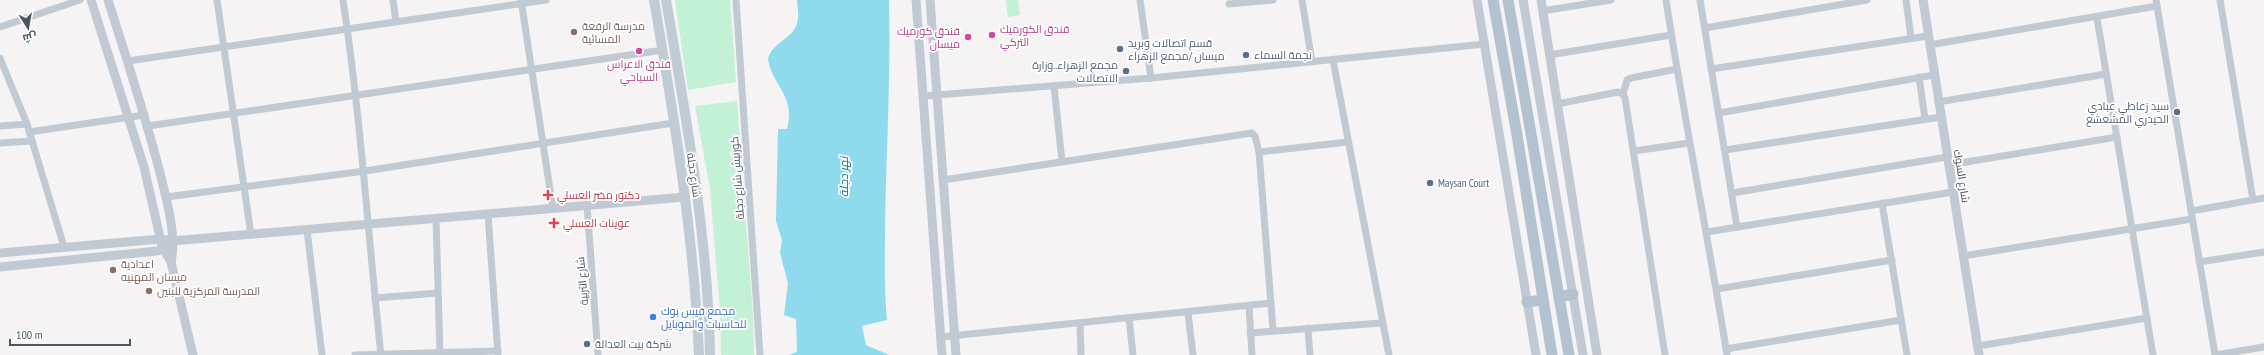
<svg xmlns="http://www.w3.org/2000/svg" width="2264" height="355" font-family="'PT Sans Narrow',Cairo,sans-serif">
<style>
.green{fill:#c3f1d5}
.water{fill:#90daee}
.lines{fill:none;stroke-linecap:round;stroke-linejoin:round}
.minor{stroke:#c1cad2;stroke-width:7}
.tertiary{stroke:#c1cad2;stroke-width:9}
.secondary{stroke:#c1cbd6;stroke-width:10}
.primary{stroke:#b3c2d1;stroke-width:11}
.education-dot{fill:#8d6e63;stroke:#fff;stroke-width:1.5}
.hotel-dot{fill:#d1479c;stroke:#fff;stroke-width:1.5}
.service-dot{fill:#5c6f8a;stroke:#fff;stroke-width:1.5}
.health-dot{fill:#e0444e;stroke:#fff;stroke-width:1.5}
.shop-dot{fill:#3f7fe0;stroke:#fff;stroke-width:1.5}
.labels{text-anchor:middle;stroke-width:3.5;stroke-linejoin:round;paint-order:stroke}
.education-label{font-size:11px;fill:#785e54;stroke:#fff;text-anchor:start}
.hotel-label{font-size:11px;fill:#b23c85;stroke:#fff;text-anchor:start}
.service-label{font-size:11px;fill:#4e5e75;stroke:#fff;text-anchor:start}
.street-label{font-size:11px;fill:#4a5661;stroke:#fff}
.health-label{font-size:11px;fill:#be3a42;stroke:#fff;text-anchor:start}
.shop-label{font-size:11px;fill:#366cbe;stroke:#fff;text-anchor:start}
.water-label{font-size:12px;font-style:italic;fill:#0c7c9b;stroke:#fff}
</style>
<rect width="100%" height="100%" fill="#f5f3f3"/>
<!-- green -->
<g class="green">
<path d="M675,0H730L736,82L688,90Z"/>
<path d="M1006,0H1018L1020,15L1008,17Z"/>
<path d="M737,101L753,316L754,355H721L720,312L710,189L695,106Z"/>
</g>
<!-- water -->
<path class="water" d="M797,0H889C891,77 886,155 885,232C885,262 884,291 887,320L862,326L866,345L889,355H789L797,352L796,319L784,315L788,283L780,253L782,240L776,221L778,129H787C796,95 772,86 768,59C772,41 796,39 798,19C799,13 797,6 797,0Z"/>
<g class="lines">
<!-- minor -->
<g class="minor">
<path d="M217,0L251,235"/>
<path d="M343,0C361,118 368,237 381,355"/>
<path d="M393,0L396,22"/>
<path d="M521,0L553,209"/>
<path d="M736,0L760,355"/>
<path d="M1140,0L1151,78"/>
<path d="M1302,0L1312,62"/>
<path d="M1666,0C1684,119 1708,236 1727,355"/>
<path d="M1700,0L1737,227"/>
<path d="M1906,0L1911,38"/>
<path d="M2156,0L2215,355"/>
<path d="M2220,0L2253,200"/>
<path d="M1229,4L1273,0"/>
<path d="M1542,11L1611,0"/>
<path d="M2097,18L2153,355"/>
<path d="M0,27L80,0"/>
<path d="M1705,28L1867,0"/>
<path d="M1929,45L2157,6"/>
<path d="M1549,55L1671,35"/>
<path d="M0,58L27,124L64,247"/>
<path d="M1333,60L1389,355"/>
<path d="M128,61L546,0"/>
<path d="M1711,69L1928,36"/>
<path d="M1919,77L1925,119"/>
<path d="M1054,86L1062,162"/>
<path d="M1623,94L1627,80L1631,78L1677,69"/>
<path d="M924,96L1151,78L1485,44"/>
<path d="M1938,102L2106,74"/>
<path d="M1557,104L1618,92L1623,94L1625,98L1665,355"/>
<path d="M1719,113L1934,75"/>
<path d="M0,126L27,124"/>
<path d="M148,126L663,50"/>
<path d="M29,132L144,115"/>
<path d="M0,143L32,141"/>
<path d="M1725,150L1941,117"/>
<path d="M1634,151L1689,143"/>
<path d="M1259,152L1348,142"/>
<path d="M1948,165L2117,137"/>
<path d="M943,180L1252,133L1255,136L1259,152L1273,330"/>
<path d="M1732,193L1947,157"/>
<path d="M166,197L365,171L673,123"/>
<path d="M1882,203L1907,355"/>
<path d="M587,205L598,355"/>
<path d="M2191,211L2264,198"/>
<path d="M488,214L498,355"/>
<path d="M436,219L440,353"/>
<path d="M307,230L322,355"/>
<path d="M1707,232L1953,192"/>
<path d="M1963,256L2192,219"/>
<path d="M2199,262L2264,252"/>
<path d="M1717,289L1892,260"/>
<path d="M375,298L438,293"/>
<path d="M1249,306L1252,355"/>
<path d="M1188,313L1193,355"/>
<path d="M1129,318L1133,355"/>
<path d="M1080,323L1081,355"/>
<path d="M1308,328L1310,355"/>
<path d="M1250,333L1381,323"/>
<path d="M941,337L1271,303"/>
<path d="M1978,346L2147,318"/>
<path d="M1726,349L1901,320"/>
<path d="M355,355L498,351"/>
<path d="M2215,355L2264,347"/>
</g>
<!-- tertiary -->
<g class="tertiary">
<path d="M91,0L144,167L162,246L171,262L193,355"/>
<path d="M108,0C126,56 144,112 159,169C166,198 177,233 171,262"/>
<path d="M916,0L942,355"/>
<path d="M930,0L956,355"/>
<path d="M1477,0L1536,355"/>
<path d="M1523,0L1583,355"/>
<path d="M1541,0L1597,355"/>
<path d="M1923,0L1979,355"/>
<path d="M0,253L160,239L172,241L685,197"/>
<path d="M0,267L157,251L167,247"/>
</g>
<!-- secondary -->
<g class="secondary">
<path d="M654,0C674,117 694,236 699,355"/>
<path d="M666,0C686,117 708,236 710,355"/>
</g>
<!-- primary -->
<g class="primary">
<path d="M1493,0L1517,135L1552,355"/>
<path d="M1508,0L1569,355"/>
<path d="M1559,297L1573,294"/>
<path d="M1527,302L1543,300"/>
</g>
</g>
<!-- markers -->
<g class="education-dot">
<circle cx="574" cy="32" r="4"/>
<circle cx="113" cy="270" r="4"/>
<circle cx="149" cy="291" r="4"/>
</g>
<g class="hotel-dot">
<circle cx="992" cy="35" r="4"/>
<circle cx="968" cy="37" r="4"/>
<circle cx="639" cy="51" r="4"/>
</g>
<g class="service-dot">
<circle cx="1120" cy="49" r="4"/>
<circle cx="1246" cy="55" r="4"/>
<circle cx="1126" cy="71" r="4"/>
<circle cx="2177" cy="112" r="4"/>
<circle cx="1430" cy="183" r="4"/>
<circle cx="587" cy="344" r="4"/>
</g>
<g class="health-dot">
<path d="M546 189h4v4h4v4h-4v4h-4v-4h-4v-4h4z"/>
<path d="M552 217h4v4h4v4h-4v4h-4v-4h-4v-4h4z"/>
</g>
<circle class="shop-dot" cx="653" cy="317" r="4"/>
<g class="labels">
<!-- education labels -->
<g class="education-label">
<text x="582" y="30">مدرسة الرفعة<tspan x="582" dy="13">المسائية</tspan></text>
<text x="121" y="268">اعدادية<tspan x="121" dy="13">ميسان المهنيه</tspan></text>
<text x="157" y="295">المدرسة المركزية للبنين</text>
</g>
<!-- hotel labels -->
<g class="hotel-label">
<text x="1000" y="33">فندق الكورميك<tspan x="1000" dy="13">التركي</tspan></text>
<text x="960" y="35" text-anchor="end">فندق كورميك<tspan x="960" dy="13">ميسان</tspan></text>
<text x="639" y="68" text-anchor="middle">فندق الاعراس<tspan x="639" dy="13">السياحي</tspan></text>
</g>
<!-- service labels -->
<g class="service-label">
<text x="1128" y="47">قسم اتصالات وبريد<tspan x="1128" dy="13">ميسان /مجمع الزهراء</tspan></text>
<text x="1254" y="59">نجمة السماء</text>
<text x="1118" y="69" text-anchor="end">مجمع الزهراء..وزارة<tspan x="1118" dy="13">الاتصالات</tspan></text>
<text x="2169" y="110" text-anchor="end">سيد زعاطي عبادي<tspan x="2169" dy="13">الحيدري المشعشع</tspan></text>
<text x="1438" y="187">Maysan Court</text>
<text x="595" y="348">شركة بيت العدالة</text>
</g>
<!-- street labels -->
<g class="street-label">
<text transform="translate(694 175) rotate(82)" y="4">شارع دجلة</text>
<text transform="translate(1962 176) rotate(81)" y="4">شارع السوك</text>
<text transform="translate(737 178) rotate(-94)" y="4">كورنيش شارع دجلة</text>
<text transform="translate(582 281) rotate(-95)" y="4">شارع التربية</text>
</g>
<!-- health labels -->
<g class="health-label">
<text x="557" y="199">دكتور مضر العسلي</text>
<text x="563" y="227">عوينات العسلي</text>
</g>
<!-- shop labels -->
<g class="shop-label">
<text x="661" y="315">مجمع فيس بوك<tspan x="661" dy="13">للحاسبات والموبايل</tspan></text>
</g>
<!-- water labels -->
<g class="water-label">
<text transform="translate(844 177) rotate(-90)" y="4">نهر دجلة</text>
</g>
</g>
<!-- north arrow -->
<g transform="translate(28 28) rotate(169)" stroke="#ffffff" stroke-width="3" paint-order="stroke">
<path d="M0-3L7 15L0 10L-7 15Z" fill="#4a5661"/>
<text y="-6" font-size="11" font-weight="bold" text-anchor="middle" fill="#4a5661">ش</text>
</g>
<!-- scale -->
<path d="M10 339v6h120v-6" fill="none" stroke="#4a5661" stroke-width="2"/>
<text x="16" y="339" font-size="12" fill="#4a5661" stroke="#ffffff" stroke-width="3" paint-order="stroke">100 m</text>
</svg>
